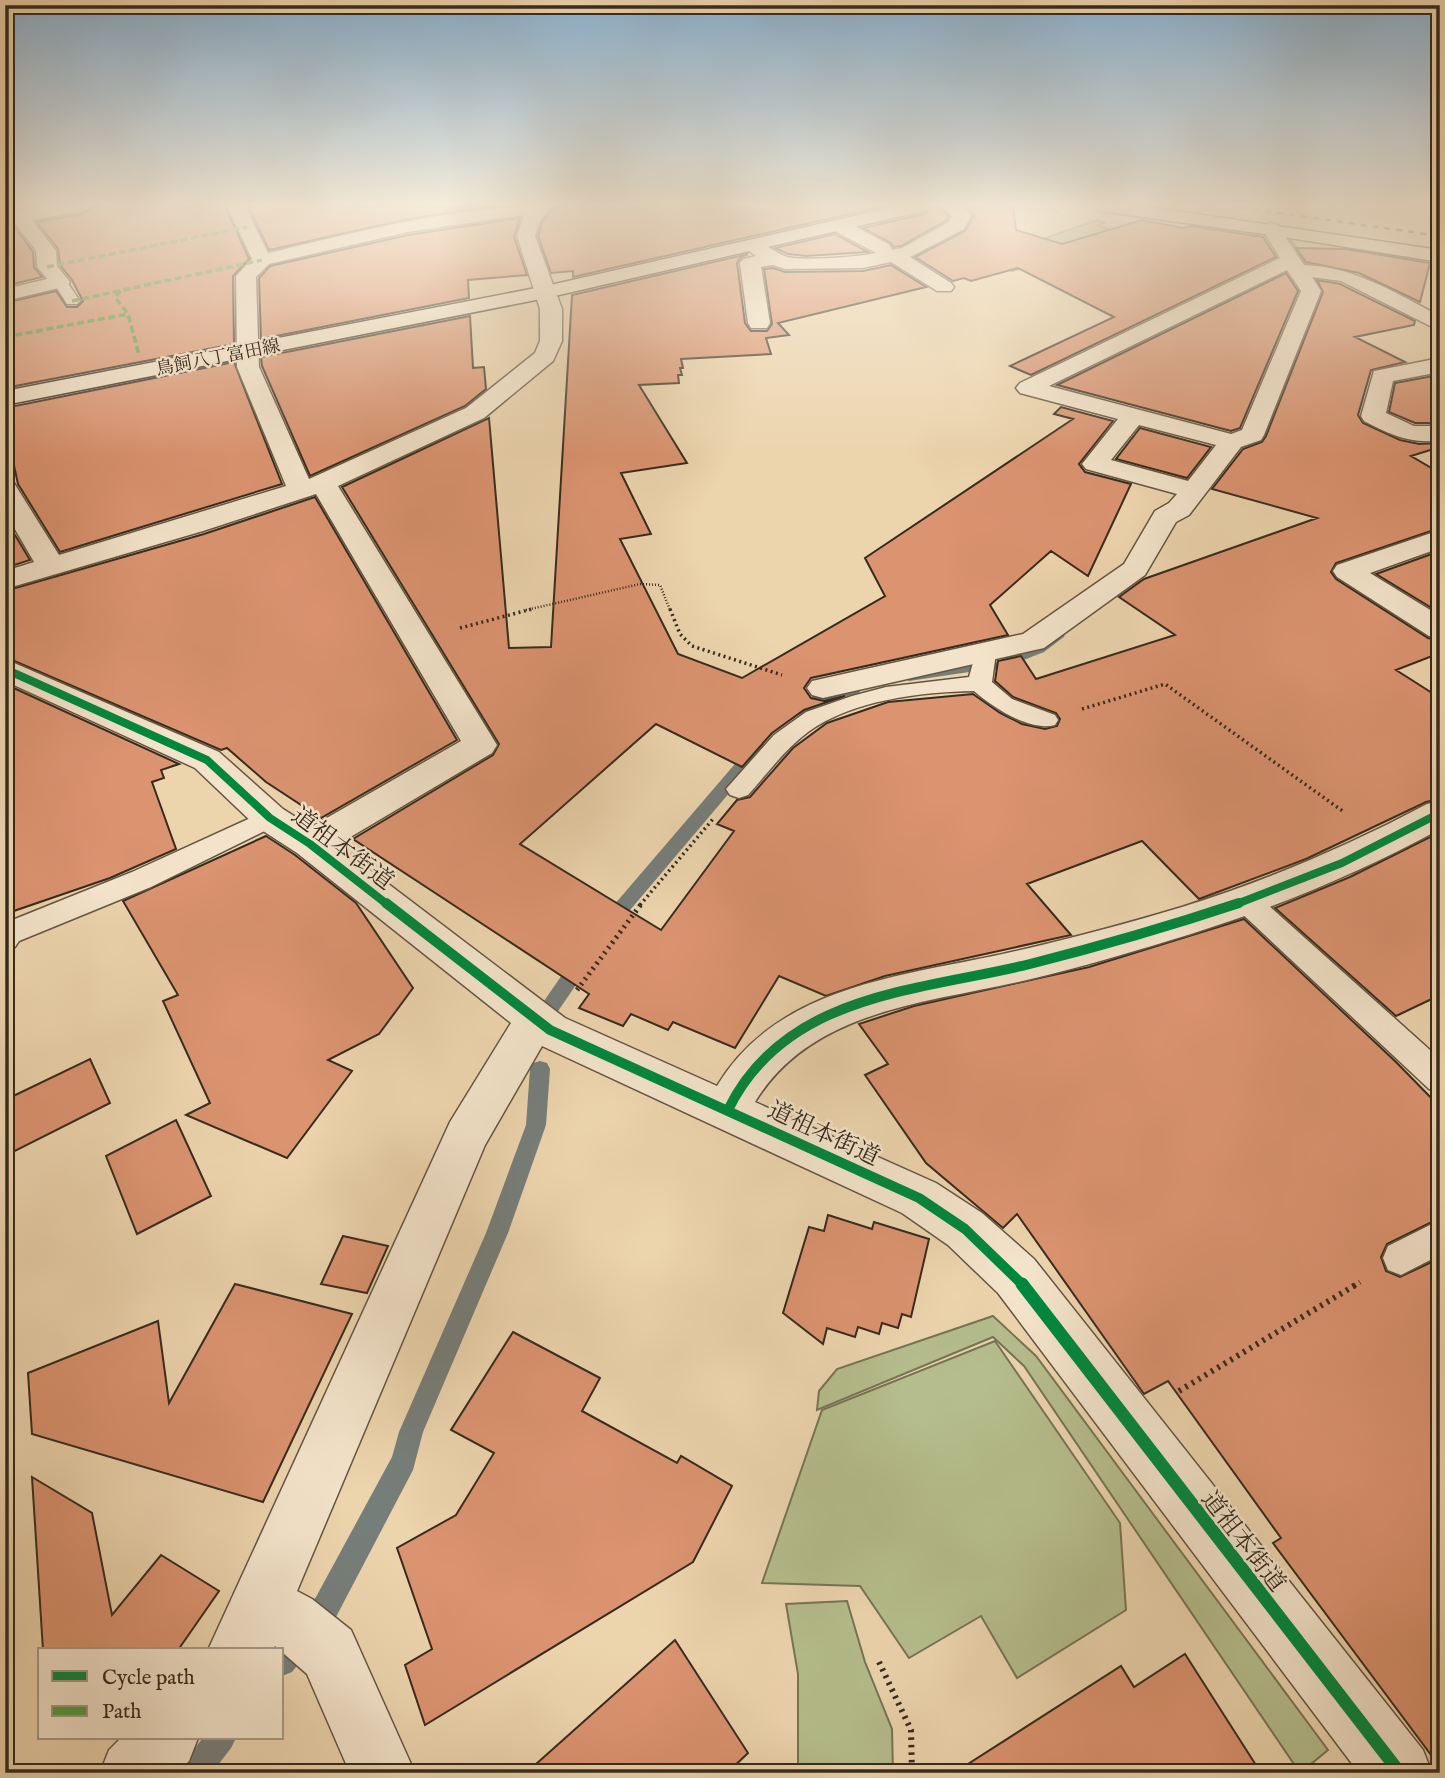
<svg xmlns="http://www.w3.org/2000/svg" width="1445" height="1778" font-family="'IM FELL English','Noto Serif JP',serif">
<style>
.green{fill:#b5bd8c;stroke:#767456;stroke-width:2}
.lines{fill:none;stroke-linecap:round;stroke-linejoin:round}
.stream{fill:#767e7a;fill-rule:evenodd}
.building{fill:#db9370;stroke:#362b1f;stroke-width:2}
.lane-casing{stroke:#645542;stroke-width:3}
.street-casing{stroke:#645542;stroke-width:3}
.secondary-casing{stroke:#362b1f;stroke-width:3}
.path-far3{stroke:#362b1f;stroke-width:2.5;stroke-dasharray:1 2;stroke-linecap:butt}
.path-far2{stroke:#362b1f;stroke-width:3.5;stroke-dasharray:2 3.5;stroke-linecap:butt}
.path-far1{stroke:#362b1f;stroke-width:5;stroke-dasharray:2 4.5;stroke-linecap:butt}
.path{stroke:#362b1f;stroke-width:6;stroke-dasharray:2.5 5;stroke-linecap:butt}
.lane{fill:#f3e3ca;fill-rule:evenodd}
.street{fill:#f3e3ca;fill-rule:evenodd}
.secondary{fill:#f3e3ca;fill-rule:evenodd}
.rail{stroke:#362b1f;stroke-width:2.5;stroke-dasharray:6 6;stroke-linecap:butt}
.quiet{stroke:#519d3f;stroke-width:3.5;stroke-dasharray:7 3.5;stroke-linecap:butt}
.cycleway-far2-casing{stroke:#f3e3ca;stroke-width:11}
.cycleway-far1-casing{stroke:#f3e3ca;stroke-width:15}
.cycleway-casing{stroke:#f3e3ca;stroke-width:18}
.cycleway-far2{stroke:#00873e;stroke-width:8}
.cycleway-far1{stroke:#00873e;stroke-width:10}
.cycleway{stroke:#00873e;stroke-width:13}
.labels{text-anchor:middle;stroke-width:5;stroke-linejoin:round;paint-order:stroke}
.far-street-label{font-size:18px;fill:#362b1f;stroke:#f3e3ca}
.near-street-label{font-size:24px;fill:#362b1f;stroke:#f3e3ca}
</style>
<rect width="100%" height="100%" fill="#ecd4ad"/>
<filter id="stains"><feTurbulence type="fractalNoise" baseFrequency=".00286" numOctaves="4"/><feColorMatrix values="0 0 0 0 .2 0 0 0 0 .09 0 0 0 0 .02 0 0 0 .5 -.17"/></filter>
<radialGradient id="worn" r=".72"><stop offset=".6" stop-color="#630" stop-opacity="0"/><stop offset="1" stop-color="#630" stop-opacity=".3"/></radialGradient>
<!-- green -->
<g class="green">
<path d="M1097,220L1104,223L1098,225L1134,239L1012,271L997,264L1009,251Z"/>
<path d="M993,1316L1036,1356L1328,1750L1300,1773L1024,1366L993,1337L817,1410L819,1391L837,1369Z"/>
<path d="M995,1341L1120,1523L1126,1610L1017,1678L981,1616L909,1658L860,1586L762,1583L822,1410Z"/>
<path d="M847,1601L865,1662L892,1729L893,1773H798V1674L786,1604Z"/>
</g>
<g class="lines">
<!-- stream -->
<g class="stream">
<path d="M1282,234H1288L1313,268L1311,270H1305Z"/>
<path d="M1058,632L1065,636L1044,652L1001,669L996,670L989,666Z"/>
<path d="M971,664L978,668L976,671L909,681L902,677L909,673Z"/>
<path d="M854,685L859,687L861,690L859,693L822,703L799,715L791,710L812,697Z"/>
<path d="M758,743L764,744L766,748L764,752L614,929H602L599,924L602,919L752,744Z"/>
<path d="M582,954L589,956L591,961L589,966L556,1014L549,1017L542,1014L539,1009L542,1004L575,956Z"/>
<path d="M540,1061L547,1063L550,1069L546,1125L508,1233L423,1432L413,1470L336,1617L292,1672L282,1676V1650H274L316,1597L392,1457L399,1432L486,1233L526,1125L530,1069L533,1063Z"/>
<path d="M203,1738H236L231,1748L212,1773H178L183,1763Z"/>
</g>
</g>
<!-- building -->
<g class="building">
<path d="M95,206H225L249,259L233,276L234,344L5,388V303L56,291L67,307H77L83,301L72,280L60,265L58,249L37,222L83,214Z"/>
<path d="M248,206H496L409,219L269,250Z"/>
<path d="M556,206H885L573,277V271L551,273L538,236L543,220Z"/>
<path d="M935,206H938L949,217L947,220L901,246L894,247L891,243L863,228L924,214Z"/>
<path d="M966,206H1013L1016,230L1062,244L1142,220L1183,228L1190,226L1263,237L1276,257L1031,375L1010,366L1114,317L1018,268L971,281L964,278L953,281L915,257L965,231L974,215Z"/>
<path d="M520,218L514,237L527,275L468,280L469,298L261,339L259,278L270,266L408,235Z"/>
<path d="M14,226L33,252L34,267L42,277L5,286V227Z"/>
<path d="M835,234L868,252L806,256L788,254L775,248Z"/>
<path d="M1296,248L1345,249L1430,263L1420,302L1359,273L1306,262Z"/>
<path d="M748,254L741,257L737,263L745,323L751,331H767L772,324L764,269L773,268L785,272L863,271L891,265L926,287L778,323L789,335L766,338L771,354L681,359L683,368H680L682,375H678L679,383L639,385L687,463L621,473L651,534L620,539L678,654L742,678L885,596L865,558L1073,419L1054,414L1061,407L1113,421L1079,464L1085,472L1131,484L1088,576L1051,551L990,605L1008,635L811,678L804,688L811,698L824,701L845,696L804,710L772,733L742,767L656,724L520,844L661,930L734,831L717,824L737,800L750,797L793,748L827,723L888,702L973,694L1000,713L1022,724L1045,729L1057,726L1060,719L1056,713L1013,697L995,681L998,661L1021,656L1036,679L1175,635L1119,597L1144,579L1317,518L1212,489L1243,449L1262,442L1266,436L1323,292L1317,280L1340,284L1415,321L1414,325L1355,337L1405,362L1371,370L1358,415L1363,423L1400,440L1419,444L1440,443V447L1411,456L1440,473V528L1336,563L1331,572L1336,579L1428,638L1440,641V653L1396,670L1440,698V799L1426,802L1306,859L1199,899L1142,841L1027,884L1071,935L885,976L826,996L779,976L735,1048L673,1022L668,1030L631,1014L623,1026L579,1008L589,994L353,839L493,755L499,744L342,487L489,418L509,648L551,647L572,295Z"/>
<path d="M1286,273L1298,291L1240,428L1231,431L1057,385Z"/>
<path d="M470,316L473,368L484,367L486,389L465,406L310,476L262,366L261,357Z"/>
<path d="M234,362L282,484L60,552L18,484L5,424V408Z"/>
<path d="M1433,376L1440,379V423H1415L1389,412L1395,383Z"/>
<path d="M1140,428L1211,447L1187,478L1116,459Z"/>
<path d="M315,497L457,740L321,818L266,782L227,748L221,750L5,657V591L204,534Z"/>
<path d="M15,535L30,560L5,568V537Z"/>
<path d="M1440,551V613L1376,574Z"/>
<path d="M5,684L179,764L161,770L164,778L152,782L176,849L110,878L5,914Z"/>
<path d="M1440,832V995L1396,1016L1275,908L1350,877Z"/>
<path d="M266,836L295,855L356,903L413,988L379,1034L328,1060L352,1071L287,1158L186,1115L210,1103L163,1001L178,995L123,901Z"/>
<path d="M1244,919L1396,1062L1440,1107V1218L1387,1244L1381,1257L1386,1271L1400,1277L1440,1258V1767L1273,1543L1281,1538L1168,1381L1144,1394L1017,1214L1003,1228L926,1163L865,1075L888,1064L859,1024L914,1006L1089,967Z"/>
<path d="M90,1059L110,1103L5,1156V1100Z"/>
<path d="M176,1120L211,1196L137,1234L106,1156Z"/>
<path d="M828,1215L872,1229L874,1222L929,1239L911,1317L902,1314L898,1328L882,1323L879,1334L858,1327L855,1337L827,1328L823,1344L783,1313L809,1227L824,1231Z"/>
<path d="M343,1236L388,1246L367,1293L321,1284Z"/>
<path d="M235,1284L352,1314L263,1502L32,1434L28,1373L158,1321L169,1403Z"/>
<path d="M513,1332L600,1378L582,1411L677,1463L681,1456L732,1486L693,1562L425,1725L405,1665L432,1649L397,1548L456,1515L494,1453L451,1430Z"/>
<path d="M32,1477L92,1513L112,1615L161,1555L219,1591L178,1650H43Z"/>
<path d="M675,1640L748,1753L727,1773H526Z"/>
<path d="M1185,1654L1261,1773H954L1121,1666L1134,1687Z"/>
</g>
<g class="lines">
<!-- lane casing -->
<g class="lane-casing">
<g id="lane">
<path d="M60,278L65,279L80,301L77,304H67L53,282Z"/>
<path d="M985,646L993,648L996,653L992,682L1012,699L1055,715L1058,720L1055,725C1030,732 992,707 974,691C921,692 852,700 808,732C785,749 767,774 748,795L739,798L730,795L726,789L774,735L806,712L852,696L886,687L969,677L977,648Z"/>
<path d="M270,809L279,812L283,818L279,824L151,887L19,941L15,947L5,950V923L132,872Z"/>
<path d="M1247,892L1257,895L1440,1059V1092L1429,1089L1237,909L1233,902L1237,895Z"/>
<path d="M1440,1220V1255L1401,1275L1388,1270L1383,1258L1388,1246Z"/>
</g>
</g>
<!-- street casing -->
<g class="street-casing">
<g id="street">
<path d="M49,206H92L83,211L32,220L56,251L57,266L70,282L67,286L5,301V289L47,279L37,267L36,251L15,223L5,224V213Z"/>
<path d="M227,206H245L268,253C362,231 456,206 553,206L541,219L535,236L562,309V341L553,361L484,418L338,486L497,745L492,753L337,845L565,1018L717,1086C777,985 904,976 1007,953C1066,940 1125,924 1182,907C1268,880 1348,846 1427,804L1440,801V829C1360,873 1277,907 1191,934C1136,951 1082,967 1027,980C931,1003 812,1008 755,1102L936,1183L982,1213L1034,1259L1423,1750L1432,1773H1359L998,1293L948,1245L902,1213L542,1046L485,1145L297,1591L312,1599L351,1630L415,1773H350L307,1674L275,1646L273,1650H208L450,1122L511,1023L297,853L257,827L195,768L5,681V659L219,752L283,809L311,827L461,741L316,494L203,531L5,589V571L34,562L5,512V481L14,483L59,555L286,486L237,367L236,276L252,259ZM524,215L517,236L540,309V341L535,353L466,408L309,479L259,367L256,277L269,264L408,232Z"/>
<path d="M941,206H962L971,215L964,229L910,257L951,283L954,287L951,291H937L891,262L863,268L785,269L773,265L761,267L770,323L767,328H751L748,323L740,263L743,259L756,256L743,247L746,243C762,239 773,252 787,257C804,261 859,257 876,253L835,231L833,227L835,223H849L890,245L892,250L902,248L949,222L952,216Z"/>
<path d="M1271,223L1278,225L1304,265C1356,267 1395,293 1440,316V331L1341,281L1312,277L1321,291L1264,435L1261,440L1241,447L1189,515L1176,522L1145,575L1044,648L823,698L812,695L807,688L812,681L1023,634L1124,564L1155,511L1169,503L1177,494L1086,469L1082,464L1118,419L1020,393L1016,388L1020,383L1280,258L1262,229ZM1287,270L1301,291L1242,430L1231,434L1049,386ZM1139,425L1216,445L1188,481L1111,460Z"/>
<path d="M1440,358V372L1393,381L1386,413L1414,426H1440V440C1412,445 1389,434 1364,421L1361,416L1374,371Z"/>
<path d="M1440,530V548L1370,573L1440,616V638L1429,636L1337,577L1333,571L1337,565Z"/>
<path d="M121,1738H198L189,1761L177,1773H100L109,1750Z"/>
</g>
</g>
<!-- secondary casing -->
<g class="secondary-casing">
<g id="secondary">
<path d="M898,206H932L923,211L546,298L5,405V391L546,286Z"/>
<path d="M1091,206H1142L1440,250V262L1271,235L1100,211Z"/>
</g>
</g>
<!-- path-far3 -->
<g class="path-far3">
<path d="M718,206L734,210"/>
<path d="M1015,206L1062,213"/>
<path d="M526,610L640,584L660,585L670,610"/>
</g>
<!-- path-far2 -->
<g class="path-far2">
<path d="M670,609L680,634L692,646L782,675"/>
<path d="M460,628L532,609"/>
<path d="M1082,709L1165,684L1344,812"/>
<path d="M640,905L713,819"/>
</g>
<!-- path-far1 -->
<g class="path-far1">
<path d="M577,990L642,903"/>
<path d="M1354,1286L1360,1282"/>
</g>
<!-- path -->
<g class="path">
<path d="M1179,1391L1357,1284"/>
<path d="M879,1662L911,1730L912,1773"/>
</g>
<!-- lane -->
<use href="#lane" class="lane"/>
<!-- street -->
<use href="#street" class="street"/>
<!-- secondary -->
<use href="#secondary" class="secondary"/>
<!-- rail -->
<path class="rail" d="M1230,206L1440,236"/>
<!-- quiet -->
<g class="quiet">
<path d="M47,267L247,227"/>
<path d="M121,291L115,297L128,314L139,355"/>
<path d="M72,301L262,260"/>
<path d="M5,337L128,314"/>
</g>
<!-- cycleway-far2 casing -->
<g class="cycleway-far2-casing">
<g id="cycleway-far2">
<path d="M5,669L207,760L270,818L310,844L388,905"/>
<path d="M1234,905L1342,863L1440,813"/>
</g>
</g>
<!-- cycleway-far1 casing -->
<g class="cycleway-far1-casing">
<g id="cycleway-far1">
<path d="M386,903L550,1030L919,1198L965,1229L1024,1286"/>
<path d="M728,1110C785,993 919,991 1030,964C1101,946 1170,926 1239,903"/>
</g>
</g>
<!-- cycleway casing -->
<g class="cycleway-casing">
<path id="cycleway" d="M1022,1284L1400,1773"/>
</g>
<!-- cycleway-far2 -->
<use href="#cycleway-far2" class="cycleway-far2"/>
<!-- cycleway-far1 -->
<use href="#cycleway-far1" class="cycleway-far1"/>
<!-- cycleway -->
<use href="#cycleway" class="cycleway"/>
</g>
<!-- sky -->
<linearGradient id="sky" x2="0" y2="1"><stop stop-color="#8bb4d4"/><stop offset="0.45" stop-color="#f6ecda"/><stop offset="1" stop-color="#f6ecda" stop-opacity="0"/></linearGradient>
<rect width="1445" height="455" fill="url(#sky)"/>
<g class="labels">
<!-- far-street labels -->
<g class="far-street-label">
<text transform="translate(218 357) rotate(-11)" y="6">鳥飼八丁富田線</text>
</g>
<!-- near-street labels -->
<g class="near-street-label">
<text transform="translate(343 848) rotate(37)" y="8">道祖本街道</text>
<text transform="translate(824 1133) rotate(25)" y="8">道祖本街道</text>
<text transform="translate(1244 1541) rotate(52)" y="8">道祖本街道</text>
</g>
</g>
<!-- margin -->
<rect width="1445" height="1778" fill="none" stroke="#ecd4ad" stroke-width="28"/>
<rect x="7" y="7" width="1431" height="1764" fill="none" stroke="#362b1f" stroke-width="3.5"/>
<rect x="14" y="14" width="1417" height="1750" fill="none" stroke="#362b1f" stroke-width="2"/>
<!-- legend -->
<rect x="38" y="1648" width="245" height="91" fill="#f3e3ca" stroke="#a79986" stroke-width="2"/>
<rect x="52" y="1671" width="35" height="10" fill="#00873e" stroke="#a79986" stroke-width="2"/>
<text x="102" y="1684" font-size="21" fill="#362b1f">Cycle path</text>
<rect x="52" y="1706" width="35" height="10" fill="#519d3f" stroke="#a79986" stroke-width="2"/>
<text x="102" y="1718" font-size="21" fill="#362b1f">Path</text>
<rect width="100%" height="100%" filter="url(#stains)"/>
<rect width="100%" height="100%" fill="url(#worn)"/>
</svg>
